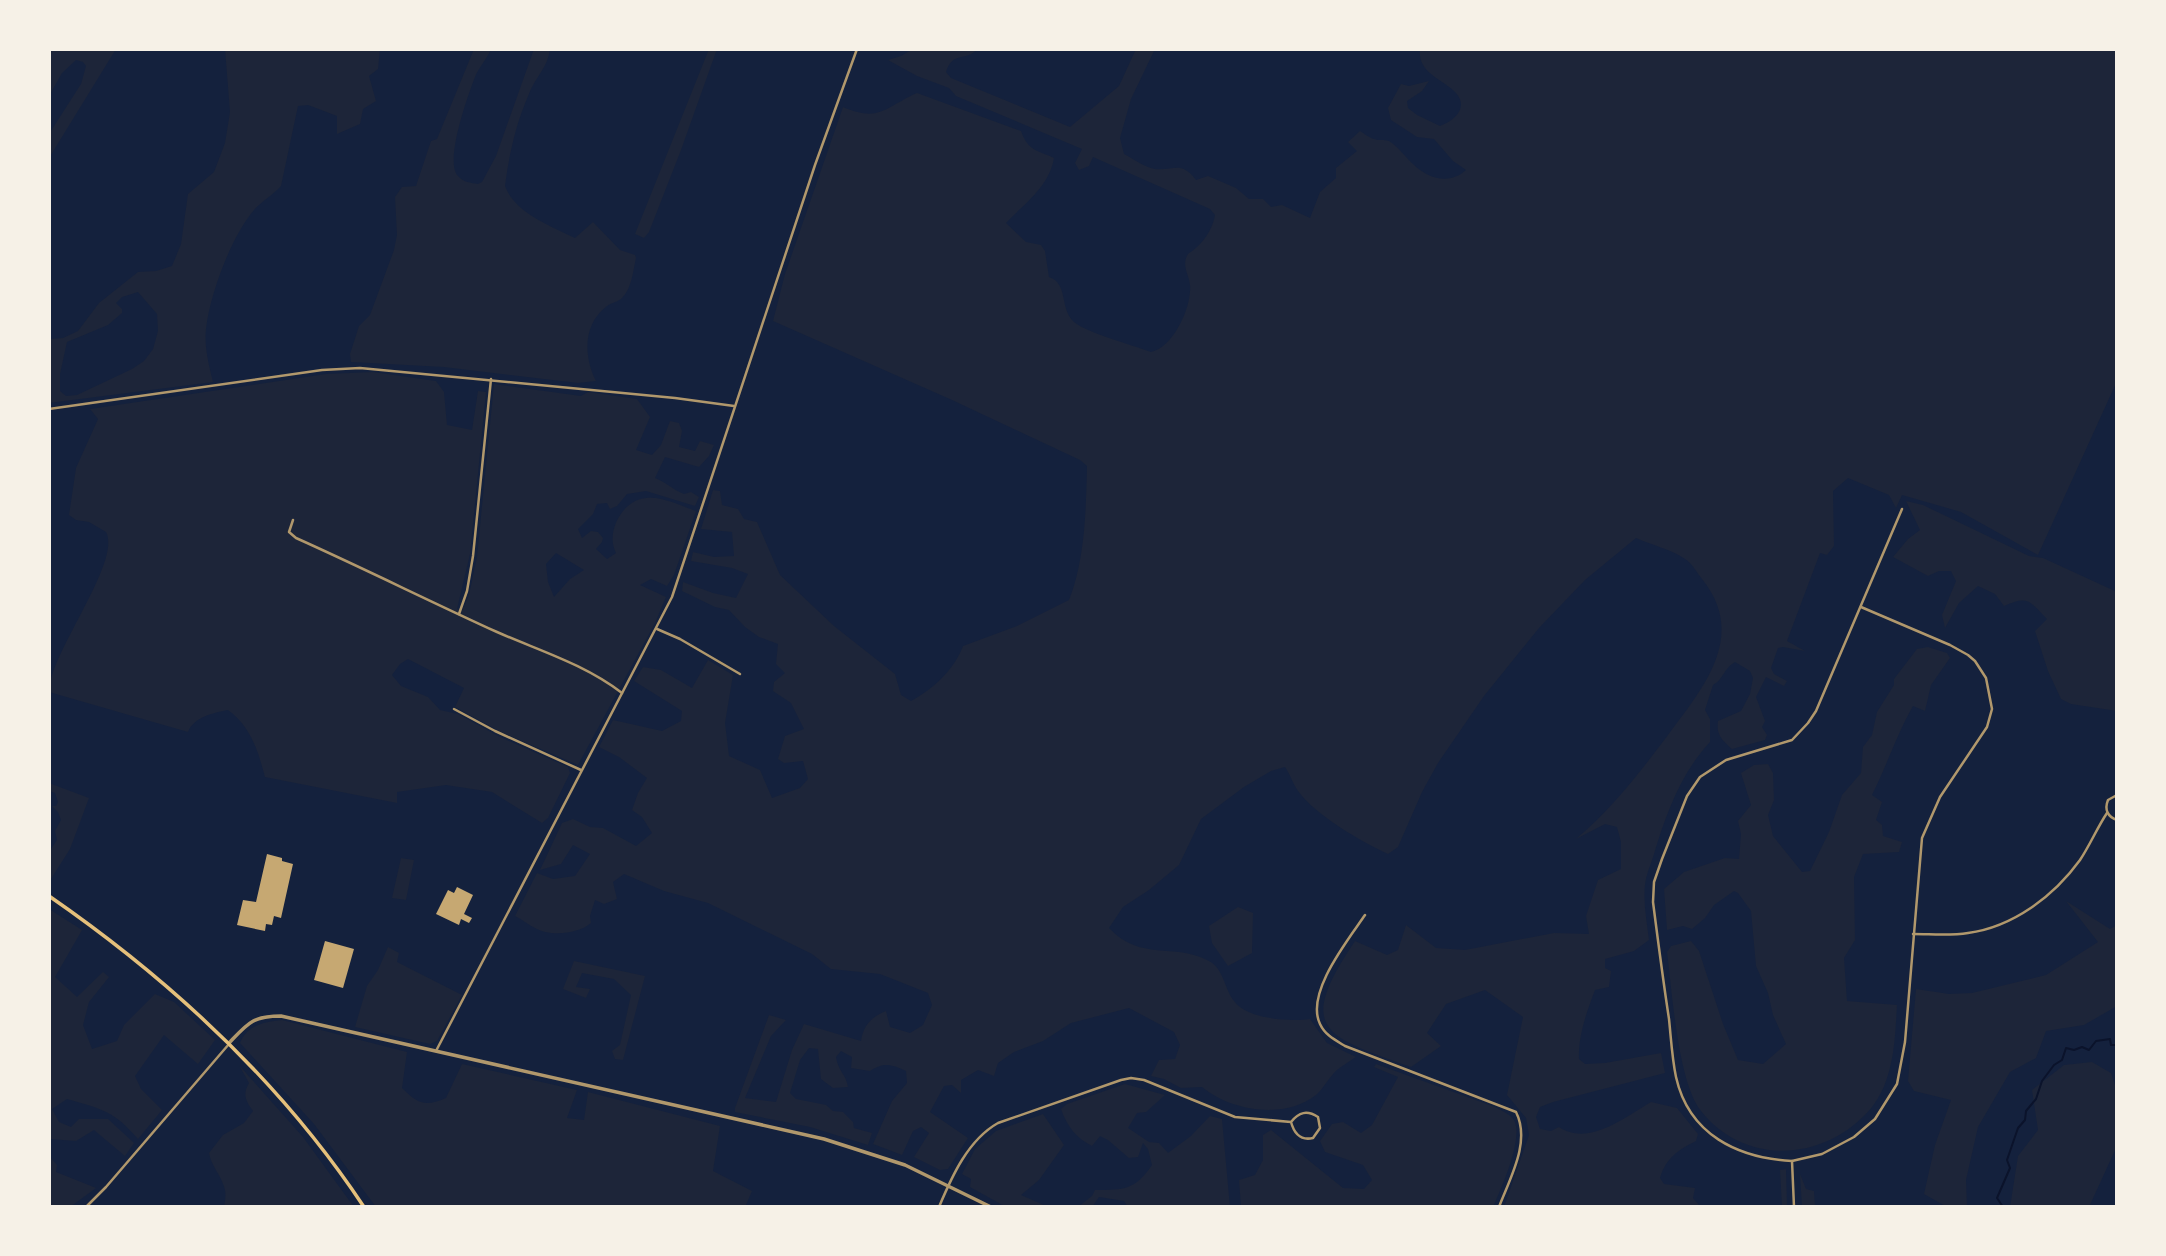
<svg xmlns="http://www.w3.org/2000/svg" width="2166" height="1256" font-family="Helvetica,sans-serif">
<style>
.green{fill:#1d2539;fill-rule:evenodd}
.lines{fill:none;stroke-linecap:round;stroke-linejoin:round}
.stream{stroke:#0b132b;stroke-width:2}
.building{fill:#c6a872}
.minor{stroke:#b1986c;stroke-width:2.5}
.tertiary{stroke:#b1986c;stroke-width:3.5}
.secondary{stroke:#e5c07b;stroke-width:3.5}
</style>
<rect width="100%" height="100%" fill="#14213d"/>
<!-- green -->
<g class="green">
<path d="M49,49H116L49,158V134L81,84L86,66L83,62L76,60L62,73L49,96Z"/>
<path d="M225,49H380L378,69L369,76L376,101L363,109L360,124L337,134V116L308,105L298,106L281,186C273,195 262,201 254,210C231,237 210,294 206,329C204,347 209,365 213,382L49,403V339L63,338L78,331L99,303L138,272L156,271L172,266L181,244L188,194L214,172L225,143L230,112ZM138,292L157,314L158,331L153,349L144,361L132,369L77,395L66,396L60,391V374L67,342L108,325L122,313V309L116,303L122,297Z"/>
<path d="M474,49H491C487,59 479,67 475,77C468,95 444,162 458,176C463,182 471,183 478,184L482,182L496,156L534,49H550C548,67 535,78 529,94C516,123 509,155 505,186C515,213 551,226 575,238L593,222L620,250L635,255L636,258C633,271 632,289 621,299C617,302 611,303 607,306C582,325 584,357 596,381L578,383L444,367L351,362L350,354L359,326L370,315L394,250L397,235L395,197L402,187L416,186L431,141L437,139Z"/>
<path d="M709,49H717L681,150L649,232L644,238L635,234Z"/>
<path d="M913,49H977C967,62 953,50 946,72L951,78L1070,127L1119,86L1136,49H1155L1131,99L1120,138L1124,154C1134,159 1144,167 1155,169C1174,171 1181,160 1196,180L1208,176L1236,188L1249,199H1263L1271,207L1282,205L1310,218L1320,192L1336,178V168L1357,151L1348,142L1360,131C1364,133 1369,138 1374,139C1379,141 1384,139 1389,141C1399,147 1405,157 1413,164C1428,179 1450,185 1466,170L1453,161L1434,139L1417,137L1391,120L1388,108L1401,84L1409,86L1429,81L1422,91L1407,101L1408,108L1417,115L1440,126C1454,121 1469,108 1456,93C1443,79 1417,73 1420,49H2117V381L2038,555L1961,512L1902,495L1896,508L1889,495L1848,478L1833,491L1834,546L1827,555L1820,553L1787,641L1805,651L1783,647L1778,648L1771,668L1774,674L1787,681L1784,686L1766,677L1756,697L1765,721L1762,727L1767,735L1765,740L1732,749C1722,740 1716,735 1718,721L1741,711L1750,694L1753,678L1750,671L1735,662C1724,668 1723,680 1713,685L1705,710L1710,719V742C1681,773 1666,814 1654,854C1651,864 1646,875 1645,885C1643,903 1647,922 1649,940L1634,951L1605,959V968L1611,971L1609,987L1595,990C1587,1011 1578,1036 1579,1059L1585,1064L1605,1063L1661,1053L1665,1073L1553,1102L1540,1107L1536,1117L1540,1129L1551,1131L1559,1127C1589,1147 1625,1117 1651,1102L1677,1108L1698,1134L1696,1141C1678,1150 1666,1158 1660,1178L1664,1184L1695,1188L1693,1198L1699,1205L1706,1207H1504L1529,1135L1526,1118L1507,1095L1523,1017L1485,990L1446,1004L1427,1033L1441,1046L1411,1067C1324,1036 1295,1030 1355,941L1387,955L1398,950L1406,925L1436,948L1465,950L1554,933L1589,934L1586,916L1598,880L1621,869V842L1617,827L1605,824L1576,839C1612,809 1640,772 1668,735C1703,688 1748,636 1702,579C1697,573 1692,563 1685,559C1671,549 1651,545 1636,538L1585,580L1539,628L1484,696L1438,763L1422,792L1398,847L1388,854C1362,842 1315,815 1298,791C1293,784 1290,774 1285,767L1271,771L1244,787L1201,819L1179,865L1149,890L1123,907L1109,928C1141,962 1173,942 1209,961C1224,969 1224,988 1234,1001C1247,1019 1289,1022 1310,1019L1327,1043L1356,1057C1350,1061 1343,1065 1337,1070C1329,1077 1324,1088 1316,1095C1284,1120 1231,1111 1202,1087L1181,1088L1164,1079L1151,1076L1159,1060L1175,1059L1180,1045L1174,1032L1129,1008L1071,1023L1043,1041L1014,1052L998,1063L994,1076L978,1070L961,1080V1093L952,1085L944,1086L930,1112L968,1138L948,1169L940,1170L914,1157L929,1133L921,1127L913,1131L902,1155L873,1144L892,1101L907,1083L906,1071C891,1064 884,1062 870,1071L851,1068L852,1057L841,1051L836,1057C838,1071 846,1074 848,1087L833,1088L821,1079L818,1049L809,1048L800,1060L790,1093L796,1099L826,1105L833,1111L843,1112L853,1122L854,1128L872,1133L868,1145L810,1127L735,1112V1108L769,1015L786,1020L771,1036L745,1098L776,1102L792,1050L804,1024L861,1041C863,1026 871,1017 886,1011L890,1027L910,1033L923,1025L932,1005L928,993L880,974L831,969L812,954L708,903L664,891L624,874L613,882L617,899L604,904L595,900L590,916L591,923C578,934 550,937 535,928C528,925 522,919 515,916L537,873L553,879L575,876L590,854L573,845L561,864L540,870L562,823L573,819L590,827L603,828L636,846L652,833L642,817L632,810L638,793L647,778L619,757L599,747L613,720L662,731L681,721L682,711L634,681L643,667L661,670L692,688L708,660L733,675L725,723L729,756L760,770L772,798L800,788L808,779L803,761L784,763L778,759L785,736L804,729L791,703L773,691L774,682L785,673L776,664L778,644L759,637L745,627L729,610L715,607L682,591L683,582L713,593L736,598L748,574L732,568L691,561L693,552L714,557L734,556L732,532L701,529L713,490L720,491L722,505L738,509L744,519L757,522L780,575L834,626L895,674L901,695L911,701C933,689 954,670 963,646L1017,626L1069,600C1085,560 1086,510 1087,466L1080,460L952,400L773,321L785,274L843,107C880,123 885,107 917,93L1021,131C1028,151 1037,150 1054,158C1049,187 1025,203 1006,223L1026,242L1041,245L1045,251L1049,277C1069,284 1059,308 1074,322C1087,333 1133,345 1151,352C1173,348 1192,307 1190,285C1189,275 1181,265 1188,254C1188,254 1196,248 1197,247C1206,239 1213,227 1215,215L1210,209L1093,157L1089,166L1079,170L1075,163L1082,149L956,96L949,88L917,76L888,60L901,56Z"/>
<path d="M373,372L436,381L444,392L447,425L472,430L478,391L486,392L470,554L457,609L462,611L469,595L477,557L494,384L581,396L588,392L637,399L650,417L636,450L652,455L661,445L670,421L679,423L682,431L679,447L695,451L700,441L714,445L709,456L699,467L665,457L655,478C666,482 673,490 684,494L691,492L699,497L695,506L646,491L627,494L617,506L610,509L607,503L597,504L593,514L578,529L582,538L591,531L598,532L603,538L602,542L596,549L607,559L616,553C605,533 622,500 646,498C662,496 681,506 696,511L674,575L667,586L651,579L640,585L666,597L655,623L578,765L501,732L455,707L464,688L408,659L400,664L392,675L401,686L428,697L440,710L458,714L500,737L568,767L570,773L548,818L542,823L492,792L446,785L397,792V803L265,777C258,751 251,727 228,710C213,713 194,717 188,732L49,692C49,654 122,562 106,532L89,522L76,520L69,515L76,468L98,419L90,409L326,374ZM556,553L584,570L570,579L554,597L548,582L546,564Z"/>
<path d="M1906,501L1923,505L2029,556L2043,558L2117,592V711L2071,704L2061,699L2048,671L2035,631L2047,619C2029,601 2029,595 2004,606L1995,594L1978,586L1959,603L1945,628L1942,615L1956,581L1951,571H1939L1928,576L1893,557L1908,539L1920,530Z"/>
<path d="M1928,647L1947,653L1950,658L1931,685L1925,711L1913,706C1897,734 1887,765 1872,795L1882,802L1876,820L1882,825L1883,836L1902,842L1899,852L1863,854L1854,877L1855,940L1844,958L1847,1001L1897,1005C1895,1040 1894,1079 1872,1107C1828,1161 1746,1168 1701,1111C1678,1083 1672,991 1667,952L1671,946L1691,941L1699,951L1723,1024L1738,1060L1763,1064L1786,1044L1773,1015L1768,993L1756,966L1751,911L1738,893L1734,891L1714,905L1705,918L1692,929L1683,926L1667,930L1664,889L1684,872L1725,858L1739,859L1741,834L1738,821L1751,805L1741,773L1754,765L1768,764L1773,773L1774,800L1768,815L1773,836L1802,872L1810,871L1829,832L1842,795L1861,773L1863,747L1872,735L1877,712L1894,685V679L1917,649Z"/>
<path d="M49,783L89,798L70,849L49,882V852L57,840L55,831L61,820L58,812L52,806H56L58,802L55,793L49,791Z"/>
<path d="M401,858L414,860L406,900L392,898Z"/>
<path d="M2066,901L2110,929L2117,925V1006L2084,1025L2046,1031L2036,1058L2010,1072L1978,1127L1966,1180L1967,1207H1947L1924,1194L1935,1145L1951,1100L1914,1091L1908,1081L1916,989L1949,994L1972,993L2046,975L2098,942Z"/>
<path d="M1238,907L1253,913L1252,953L1228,966L1212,943L1209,926Z"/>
<path d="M49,909L82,930L55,977L77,997L103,972L109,977L89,1002L83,1025L92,1049L117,1041L124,1025L155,994L174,1002L215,1040L198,1064L164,1035L135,1076L141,1089L162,1110L138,1139C114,1111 102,1109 67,1099L52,1109L59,1122L71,1127L79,1119H108L134,1143L125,1156L94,1130L76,1141L49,1139Z"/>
<path d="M388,947L399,953L397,962L462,995L437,1041L430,1044L355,1027L367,986L378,970Z"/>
<path d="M574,961L645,976L623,1060L615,1059L612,1051L620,1045L631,995L614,979L582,973L576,987L590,989L586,998L563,989Z"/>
<path d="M282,1020L407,1052L402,1088C418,1104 425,1107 446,1098L462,1064L577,1090L567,1118L584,1120L588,1092L720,1126L713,1171L752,1191L746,1205L747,1207H376L314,1124L240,1043C247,1025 264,1022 282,1020Z"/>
<path d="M2092,1062L2111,1073L2115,1085L2117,1084V1146L2089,1207H2010L2018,1156L2038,1130L2032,1090L2064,1065Z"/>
<path d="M1376,1064L1495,1107C1502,1111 1510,1114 1514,1120C1524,1138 1501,1189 1493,1207H1241L1239,1180L1255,1175L1263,1160V1135L1271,1130L1343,1188L1364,1189L1372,1180L1363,1165L1325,1152L1320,1141L1332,1124L1343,1122L1361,1133L1372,1125L1398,1077L1374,1067Z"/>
<path d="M239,1065L303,1137L354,1207H224C225,1202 226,1195 225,1190C222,1176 211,1166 209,1153L223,1135L244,1123L253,1111C246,1101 242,1095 249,1083Z"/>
<path d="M1125,1084L1165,1095L1146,1112L1137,1113L1128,1128L1149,1142L1159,1143L1168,1153L1191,1136L1210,1116L1222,1119L1230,1207H1128L1124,1201L1099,1197L1092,1207H1078L1092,1196L1095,1190C1124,1190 1135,1190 1152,1165L1148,1149L1143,1143L1138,1157L1129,1158L1108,1140L1100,1136L1092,1146C1076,1138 1067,1126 1061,1109L1067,1104Z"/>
<path d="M1043,1114L1064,1145L1039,1180L1021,1195L1046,1206L1060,1207H1006L970,1187L971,1179L962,1174L975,1149L996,1131Z"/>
<path d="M49,1156L57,1165L56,1172L96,1188L70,1207H49Z"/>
<path d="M1786,1169L1787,1207H1782L1780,1170Z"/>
<path d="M1800,1174L1806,1189L1814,1191L1815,1207H1802Z"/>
</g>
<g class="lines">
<!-- stream -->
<path class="stream" d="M2003,1207L1997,1198L2010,1168L2007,1160L2018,1128L2025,1120L2026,1111L2036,1099L2042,1081L2054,1065L2062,1060L2066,1048L2074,1050L2082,1047L2089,1050L2096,1041L2110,1039L2111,1045H2117"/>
</g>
<!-- building -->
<g class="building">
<path d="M267,854L282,858V861L293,864L281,918L274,916L272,925L266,924L265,931L237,925L243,900L256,902Z"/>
<path d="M457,887L473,895L464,914L472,918L469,923L461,919L459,925L436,914L448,890L454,893Z"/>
<path d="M325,941L354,949L343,988L314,980Z"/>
</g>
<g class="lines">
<!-- minor -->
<g class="minor">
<path d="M49,409L322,370L360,368L675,398L734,406"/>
<path d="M293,520L289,532L296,538C363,568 429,601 497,632C540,651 584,664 622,693"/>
<path d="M459,614L467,591L473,556L491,379"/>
<path d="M657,629L680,639L740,674"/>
<path d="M454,709L495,731L581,770"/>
<path d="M2117,795L2108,800C2104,810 2108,817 2117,820"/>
<path d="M1365,915C1348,940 1305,993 1320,1024C1325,1035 1335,1040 1345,1046L1516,1112C1531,1142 1510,1178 1499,1207"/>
<path d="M1913,934C1931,934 1950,936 1968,933C2013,927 2054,896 2080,860C2090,845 2097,828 2107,813"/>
<path d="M436,1051L672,597L815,165L857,49"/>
<path d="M1792,1161L1822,1154L1854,1137L1875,1119L1897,1084L1905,1042L1922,838L1940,797L1987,727L1992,709L1986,678L1975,661L1968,655L1950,645L1861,607"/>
<path d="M86,1207L106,1187L229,1044"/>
<path d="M939,1207C952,1176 968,1140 998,1123L1121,1080L1131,1078L1144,1080L1235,1117L1291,1122C1299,1112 1307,1110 1318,1117L1320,1128L1313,1138C1300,1141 1294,1133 1291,1122"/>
<path d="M1794,1207L1792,1161C1738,1158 1689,1135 1676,1077C1672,1058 1671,1038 1669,1019C1663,980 1658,941 1653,902L1654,882L1662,859L1687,796L1700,777L1726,760L1792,740L1808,723L1816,711L1902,509"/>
</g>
<!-- tertiary -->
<path class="tertiary" d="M230,1042C248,1023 253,1016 281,1016L824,1139L905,1165L991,1207"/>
<!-- secondary -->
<path class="secondary" d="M49,896C172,981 281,1082 364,1207"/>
</g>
<!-- border -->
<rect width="2166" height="1256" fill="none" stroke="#f6f1e7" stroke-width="102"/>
</svg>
